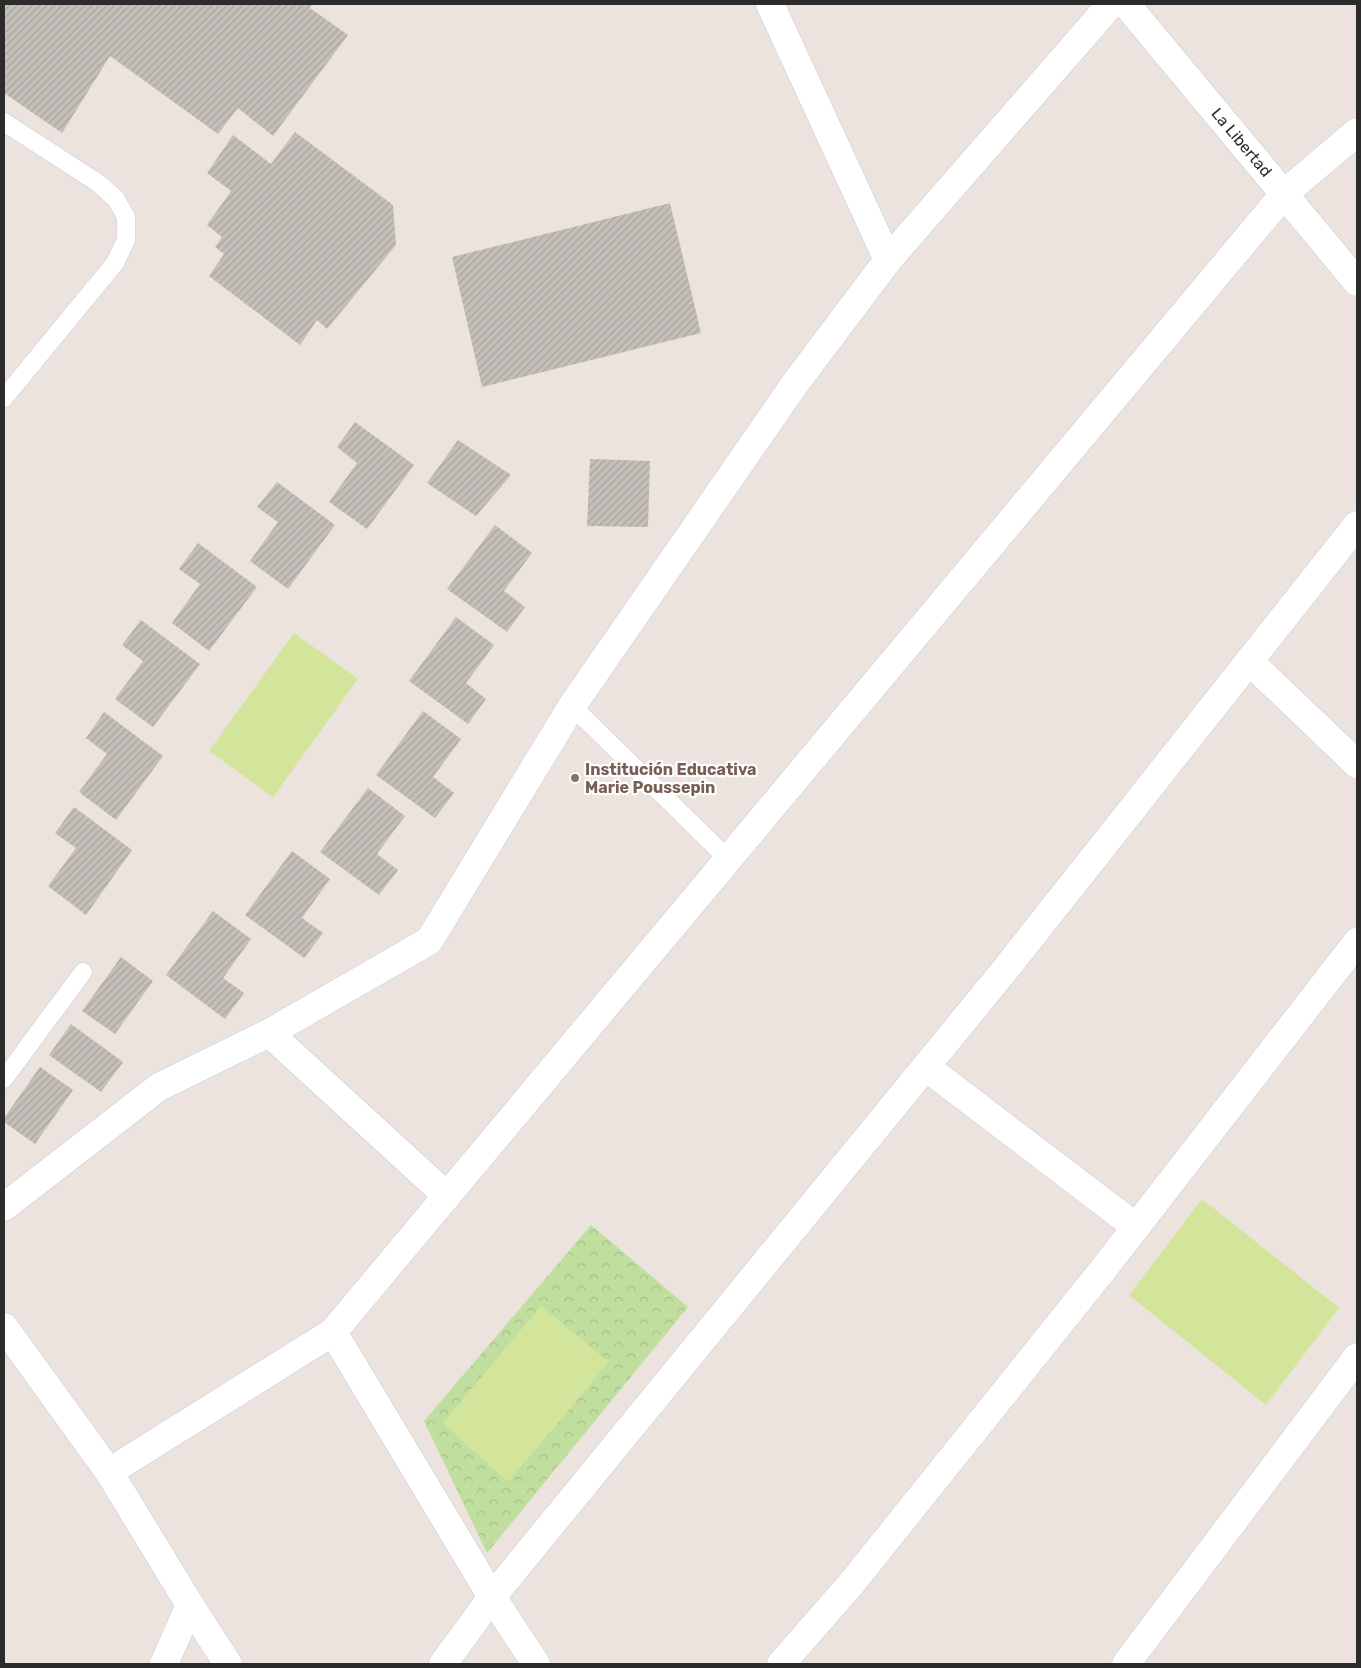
<svg xmlns="http://www.w3.org/2000/svg" width="1361" height="1668" font-family="Rubik,sans-serif">
<style>
.forest{fill:url(#forest-crowns)}
.pitch{fill:#d3e59b}
.building{fill:url(#building-hatch)}
.lines{fill:none;stroke-linecap:round;stroke-linejoin:round}
.lane-casing{stroke:#c6cbd3;stroke-width:19}
.street-casing{stroke:#c6cbd3;stroke-width:29}
.lane{stroke:#fff;stroke-width:18}
.street{stroke:#fff;stroke-width:28}
.education-dot{fill:#8d6e63;stroke:#fff;stroke-width:2}
.labels{text-anchor:middle;stroke-width:4.5;stroke-linejoin:round;paint-order:stroke}
.street-label{font-size:16px;fill:#2b2b2b;stroke:#fff}
.education-label{font-size:16px;font-weight:bold;fill:#785e54;stroke:#fff;text-anchor:start}
</style>
<defs>
<pattern id="forest-crowns" width="20" height="18" patternUnits="userSpaceOnUse" patternTransform="scale(1.25)"><rect width="20" height="18" fill="#c0df9e"/><path d="M2 6a3 3 0 1 1 6 0M12 15a3 3 0 1 1 6 0" fill="none" stroke="#a5c088"/></pattern>
<pattern id="building-hatch" width="6" height="6" patternUnits="userSpaceOnUse" patternTransform="scale(1.25)"><rect width="6" height="6" fill="#c4bfb9"/><path d="M-1 1l2-2M0 6l6-6M5 7l2-2" fill="none" stroke="#a9a49f"/></pattern>
</defs>
<rect width="100%" height="100%" fill="#ece3de"/>
<!-- forest -->
<path class="forest" d="M591,1225L688,1307L487,1553L424,1421Z"/>
<!-- pitch -->
<g class="pitch">
<path d="M294,633L358,679L273,797L209,751Z"/>
<path d="M1202,1199L1339,1308L1266,1405L1129,1295Z"/>
<path d="M541,1306L609,1362L508,1482L443,1423Z"/>
</g>
<!-- building -->
<g class="building">
<path d="M4,4H312L310,8L348,35L273,136L238,108L218,134L110,56L62,133L4,93Z"/>
<path d="M295,132L393,205L396,245L327,329L317,320L300,345L209,276L224,254L215,247L222,237L207,225L231,191L207,173L233,135L271,164Z"/>
<path d="M670,203L701,333L482,387L452,257Z"/>
<path d="M355,422L414,465L367,529L329,502L357,463L337,447Z"/>
<path d="M458,440L511,475L476,516L427,483Z"/>
<path d="M590,459L650,461L648,527L587,526Z"/>
<path d="M277,482L335,525L288,589L250,561L278,522L257,507Z"/>
<path d="M495,525L532,553L504,591L525,607L507,632L447,589Z"/>
<path d="M198,543L257,587L209,651L172,623L200,584L179,569Z"/>
<path d="M456,617L494,645L466,683L486,699L468,724L409,681Z"/>
<path d="M141,620L200,664L153,727L115,699L143,661L122,645Z"/>
<path d="M423,711L461,739L433,777L454,793L435,818L376,775Z"/>
<path d="M104,712L163,756L116,820L79,792L107,754L86,738Z"/>
<path d="M368,788L405,816L377,854L398,870L379,895L320,852Z"/>
<path d="M74,807L132,850L86,915L48,886L76,848L55,833Z"/>
<path d="M292,851L330,879L302,918L323,933L304,958L245,915Z"/>
<path d="M213,911L251,939L223,978L244,993L225,1019L166,975Z"/>
<path d="M121,957L153,981L115,1034L82,1011Z"/>
<path d="M71,1024L123,1062L101,1092L49,1055Z"/>
<path d="M40,1067L73,1090L35,1144L4,1122V1118Z"/>
</g>
<g class="lines">
<!-- lane casing -->
<g class="lane-casing">
<g id="lane">
<path d="M4,122L98,183L116,199L126,217V240L115,263L4,398"/>
<path d="M572,706L728,859"/>
<path d="M4,1079L83,972"/>
</g>
</g>
<!-- street casing -->
<g class="street-casing">
<g id="street">
<path d="M770,4L888,260"/>
<path d="M1126,4L1357,282"/>
<path d="M1249,661L1357,764"/>
<path d="M269,1033L447,1196"/>
<path d="M926,1067L1136,1227"/>
<path d="M4,1207L159,1087L269,1033L429,941L572,706L794,385L888,260L1111,4"/>
<path d="M4,1327L109,1472L190,1605L228,1664"/>
<path d="M333,1332L492,1597L536,1664"/>
<path d="M109,1472L333,1332L1285,193L1357,132"/>
<path d="M164,1664L190,1605"/>
<path d="M443,1664L492,1597L1004,971L1357,525"/>
<path d="M781,1664L851,1584L1105,1267L1357,942"/>
<path d="M1126,1664L1357,1357"/>
</g>
</g>
<!-- lane -->
<use href="#lane" class="lane"/>
<!-- street -->
<use href="#street" class="street"/>
</g>
<!-- markers -->
<circle class="education-dot" cx="575" cy="778" r="5"/>
<g class="labels">
<!-- street labels -->
<g class="street-label">
<text transform="translate(1242 142) rotate(50)" y="6">La Libertad</text>
</g>
<!-- education labels -->
<g class="education-label">
<text x="585" y="775">Institución Educativa<tspan x="585" dy="18">Marie Poussepin</tspan></text>
</g>
</g>
<!-- border -->
<rect width="1361" height="1668" fill="none" stroke="#2b2b2b" stroke-width="10"/>
</svg>
